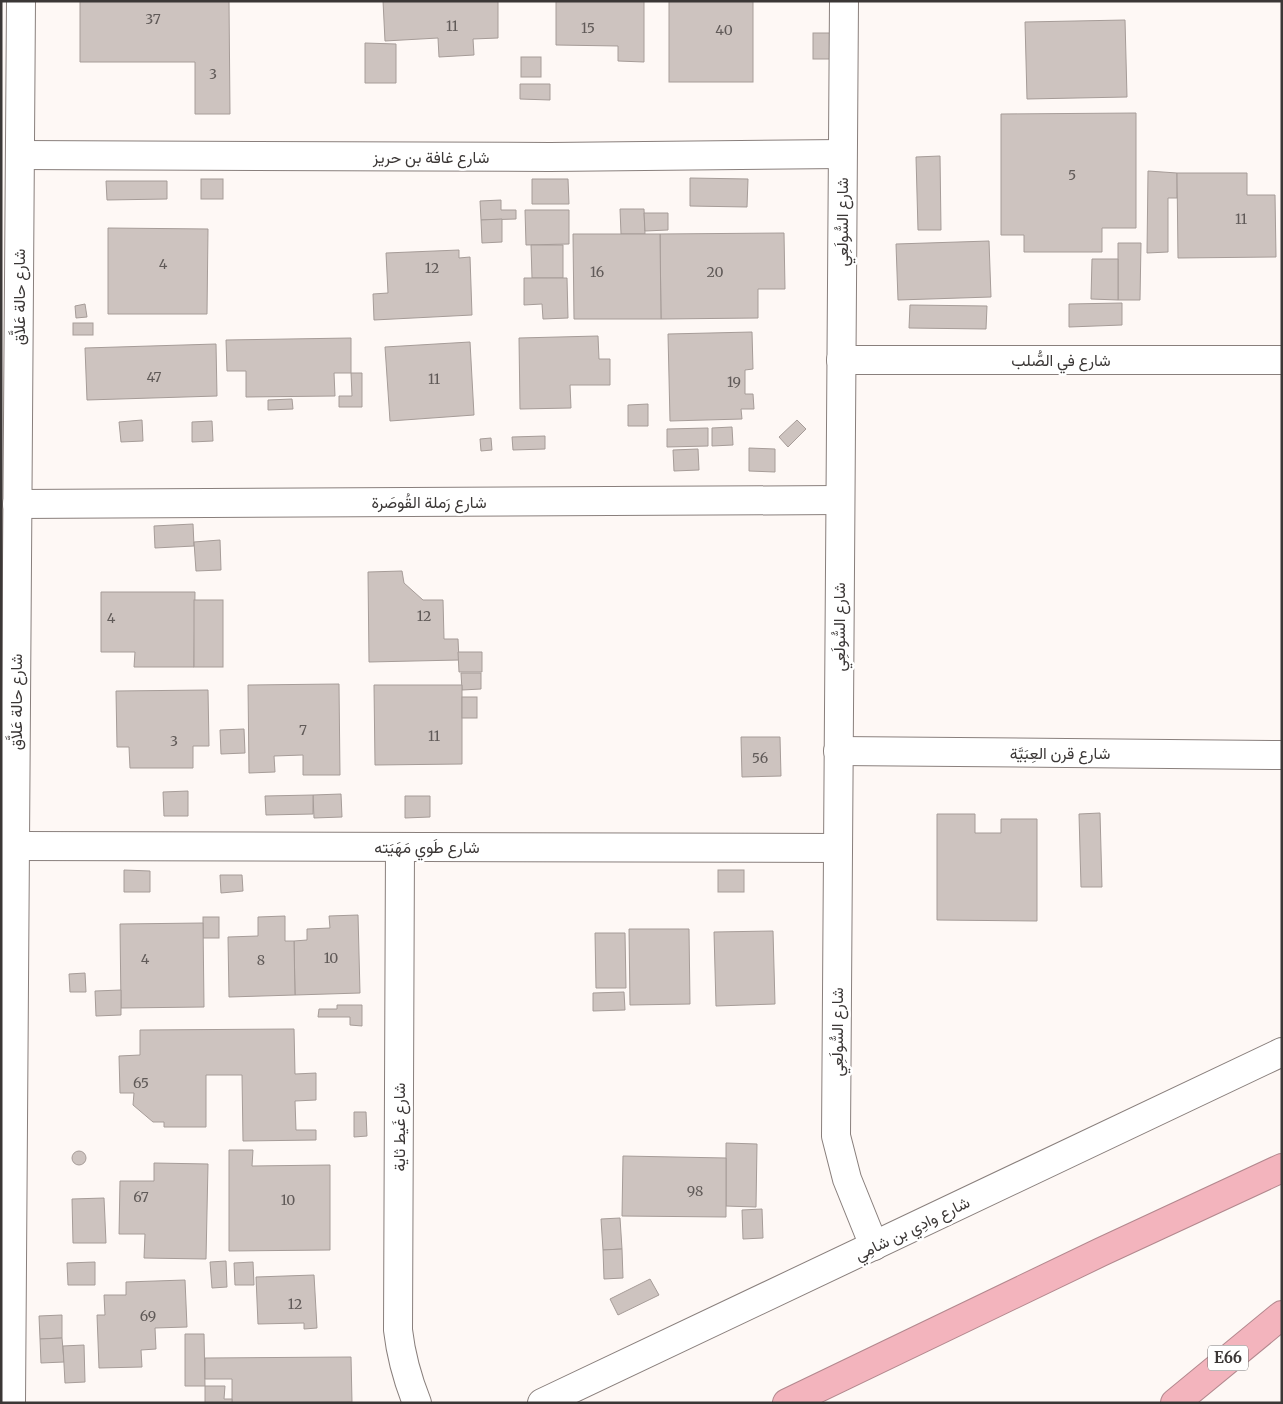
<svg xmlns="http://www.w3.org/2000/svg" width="1283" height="1404" font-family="Merriweather,Vazirmatn,serif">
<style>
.building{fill:#cdc3bf;stroke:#a69c98}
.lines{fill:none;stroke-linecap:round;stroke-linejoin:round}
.street-casing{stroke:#897f7c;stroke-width:30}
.highway-casing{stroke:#b3888e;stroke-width:30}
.street{stroke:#fff;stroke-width:28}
.highway{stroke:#f3b4bd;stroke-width:28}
.labels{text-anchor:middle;stroke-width:5;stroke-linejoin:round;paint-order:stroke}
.number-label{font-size:14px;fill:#605a58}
.shield{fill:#fff;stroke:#767372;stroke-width:1}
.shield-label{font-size:15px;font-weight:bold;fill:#3b3736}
.street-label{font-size:16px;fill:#3b3736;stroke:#fff}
</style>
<rect width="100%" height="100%" fill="#fef8f5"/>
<!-- building -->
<g class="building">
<path d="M80,1H229L230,114H195V62H80Z"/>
<path d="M383,1H498V38L473,39L474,55L439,57L438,38L385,41Z"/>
<path d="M556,1H644V62L618,61V46L556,45Z"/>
<rect x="669" y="1" width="84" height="81"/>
<path d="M1125,20L1127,97L1027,99L1025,22Z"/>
<rect x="813" y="33" width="17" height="26"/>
<path d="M365,43L396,44V83H365Z"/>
<rect x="521" y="57" width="20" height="20"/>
<path d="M520,84H550V100L520,99Z"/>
<path d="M1136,113V228H1102V252H1024V235H1001V114Z"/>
<path d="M940,156L941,230H918L916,157Z"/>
<path d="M1148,171L1177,173V198H1168V252L1147,253Z"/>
<path d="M1177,173H1247V195H1275L1276,257L1178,258Z"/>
<path d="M690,178L748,179L747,207L690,206Z"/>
<rect x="201" y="179" width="22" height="20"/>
<path d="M532,179H568L569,204H532Z"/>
<path d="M106,181H167V199L107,200Z"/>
<path d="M501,200V210H516V219L481,220L480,201Z"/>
<path d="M620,209H644L645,234H621Z"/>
<path d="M525,210H569V244L526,245Z"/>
<path d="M644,213H668V230L645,231Z"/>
<path d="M502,219V242L482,243L481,220Z"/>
<path d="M108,228L208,229L207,314H108Z"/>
<path d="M784,233L785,289H758V318L661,319L660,234Z"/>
<path d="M573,234H660L661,319H574Z"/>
<path d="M989,241L991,297L898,300L896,244Z"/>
<path d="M1118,243H1141L1140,300H1118Z"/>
<path d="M531,245H563V278H532Z"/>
<path d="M459,250V258L470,257L472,315L374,320L373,294L388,293L386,253Z"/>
<path d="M1092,259H1118V300L1091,299Z"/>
<path d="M524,278H567L568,318L543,319L542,304L524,305Z"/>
<path d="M1122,303V325L1069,327V304Z"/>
<path d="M85,304L87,317L76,318L75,306Z"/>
<path d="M910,305L987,306L986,329L909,328Z"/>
<rect x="73" y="323" width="20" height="12"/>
<path d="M752,332L753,369L745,370V394H753L754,409H741L742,419L670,421L668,334Z"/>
<path d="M598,336L599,359H610V385H570L571,408L520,409L519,338Z"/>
<path d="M351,338V373H334L335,396L246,397V371H227L226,340Z"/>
<path d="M470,342L474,415L390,421L385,347Z"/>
<path d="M216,344L217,396L87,400L85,348Z"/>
<path d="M351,373H362V407H339V396H352Z"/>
<path d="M292,399L293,409L268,410V400Z"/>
<path d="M648,404V426H628V405Z"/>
<path d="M142,420L143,441L121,442L119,422Z"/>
<path d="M797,420L806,429L788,447L779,437Z"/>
<path d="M212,421L213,441L192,442V422Z"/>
<path d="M732,427L733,445L712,446V428Z"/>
<path d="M708,428V446L667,447V429Z"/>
<path d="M545,436V449L513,450L512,437Z"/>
<path d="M491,438L492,450L481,451L480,439Z"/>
<path d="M749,448L775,449V472L749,471Z"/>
<path d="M698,449L699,470L674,471L673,450Z"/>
<path d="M193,524L194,546L155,548L154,526Z"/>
<path d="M220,540L221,570L196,571L194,542Z"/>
<path d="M402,571L404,583L423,600H443L444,639H458L459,660L369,662L368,572Z"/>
<path d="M101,592H195L194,667H134L135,652H101Z"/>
<rect x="194" y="600" width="29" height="67"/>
<path d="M458,652H482V672H459Z"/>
<path d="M461,673H481V689L462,690Z"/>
<path d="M339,684L340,775H303V755L274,756L275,772L249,773L248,685Z"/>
<path d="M374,685H462V764L375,765Z"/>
<path d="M208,690L209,746H193V768H130L129,747H117L116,691Z"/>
<rect x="462" y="697" width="15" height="21"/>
<path d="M244,729L245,753L221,754L220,730Z"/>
<path d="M741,737H780L781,776L742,777Z"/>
<path d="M188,791V816H164L163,792Z"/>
<path d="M341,794L342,817L314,818L313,795Z"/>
<path d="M313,795V814L266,815L265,796Z"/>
<path d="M405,796H430V817L405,818Z"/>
<path d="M1100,813L1102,887H1081L1079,814Z"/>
<path d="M937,814H975V833H1001V819H1037V921L937,920Z"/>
<path d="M124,870L150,871V892H124Z"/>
<rect x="718" y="870" width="26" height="22"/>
<path d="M220,875H242L243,891L221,893Z"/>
<path d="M358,915L360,993L295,995L294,941L307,940V929L330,928L329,916Z"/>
<path d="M285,916V941H294L295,995L229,997L228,937L258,936V917Z"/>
<rect x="203" y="917" width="16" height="21"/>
<path d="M203,923L204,1007L121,1008L120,924Z"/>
<path d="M629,929H689L690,1004L630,1005Z"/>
<path d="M773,931L775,1004L716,1006L714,932Z"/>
<path d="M595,933H625L626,988H596Z"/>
<path d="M85,973L86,992H70L69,974Z"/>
<path d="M121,990V1015L96,1016L95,991Z"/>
<path d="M624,992L625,1010L593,1011V993Z"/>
<path d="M337,1005H362V1026L350,1025V1017H318L319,1009H337Z"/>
<path d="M294,1029L295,1074L316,1073V1100L295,1101L296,1130H316V1140L243,1141L242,1075H206V1127H164V1122H153L133,1105L134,1093H120L119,1056L140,1055V1030Z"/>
<path d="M354,1112H366L367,1136L354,1137Z"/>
<path d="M726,1143L757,1144L756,1207L726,1206Z"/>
<path d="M229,1150H253L252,1166L330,1165V1250L229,1251Z"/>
<circle cx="79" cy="1158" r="7"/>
<path d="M623,1156L726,1158V1217L622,1216Z"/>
<path d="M154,1163L208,1164L206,1259L144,1258L145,1234H119L120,1181H154Z"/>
<path d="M104,1198L106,1243H73L72,1199Z"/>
<path d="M762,1209L763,1238L743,1239L742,1210Z"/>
<path d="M620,1218L622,1249L603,1250L601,1219Z"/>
<path d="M622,1249L623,1278L604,1279L603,1250Z"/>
<path d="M226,1261L227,1287L212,1288L210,1262Z"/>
<path d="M95,1262V1285H68L67,1263Z"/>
<path d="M253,1262L254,1285H235L234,1263Z"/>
<path d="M314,1275L317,1328L304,1329V1323L258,1324L256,1277Z"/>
<path d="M650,1279L659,1295L618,1315L610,1299Z"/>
<path d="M185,1280L187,1327L155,1328L156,1349L141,1350L142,1367L99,1368L97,1315H105L104,1295H126V1282Z"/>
<path d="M62,1315V1338L40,1339L39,1316Z"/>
<path d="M185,1334H204L205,1386H185Z"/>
<path d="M62,1338L64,1362L41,1363L40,1339Z"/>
<path d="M84,1345L85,1382L65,1383L63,1346Z"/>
<path d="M351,1357L352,1402L232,1403V1379H205V1358Z"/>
<path d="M205,1386H225L224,1399H232V1403H205Z"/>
</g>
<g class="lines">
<!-- street casing -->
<g class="street-casing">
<g id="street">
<path d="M844,1L836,1136L847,1179L874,1246"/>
<path d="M20,155L550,157L842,154"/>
<path d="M841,360H1282"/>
<path d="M17,504L840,500"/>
<path d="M838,751L1282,755"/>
<path d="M16,846L838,848"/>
<path d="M400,847L398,1330C401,1356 407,1378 417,1403"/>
<path d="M11,1403L21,1"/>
<path d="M542,1403L1282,1052"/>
</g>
</g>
<!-- highway casing -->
<g class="highway-casing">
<g id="highway">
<path d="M787,1403L1101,1252L1282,1168"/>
<path d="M1175,1403L1282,1315"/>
</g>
</g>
<!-- street -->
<use href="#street" class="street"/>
<!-- highway -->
<use href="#highway" class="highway"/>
</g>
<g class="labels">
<!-- number labels -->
<g class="number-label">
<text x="153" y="24">37</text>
<text x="452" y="31">11</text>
<text x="588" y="33">15</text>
<text x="724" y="35">40</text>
<text x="213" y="79">3</text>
<text x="1072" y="180">5</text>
<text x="1241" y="224">11</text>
<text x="163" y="269">4</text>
<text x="432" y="273">12</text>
<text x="597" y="277">16</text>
<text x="715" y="277">20</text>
<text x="154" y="382">47</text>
<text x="434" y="384">11</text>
<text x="734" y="387">19</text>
<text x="424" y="621">12</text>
<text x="111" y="623">4</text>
<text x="303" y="735">7</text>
<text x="434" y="741">11</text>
<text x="174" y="746">3</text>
<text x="760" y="763">56</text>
<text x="331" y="963">10</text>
<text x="145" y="964">4</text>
<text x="261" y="965">8</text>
<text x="141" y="1088">65</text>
<text x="695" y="1196">98</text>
<text x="141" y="1202">67</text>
<text x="288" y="1205">10</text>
<text x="295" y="1309">12</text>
<text x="148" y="1321">69</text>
</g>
<!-- shield labels -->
<rect class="shield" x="1208" y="1345.5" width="40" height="25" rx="4"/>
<g class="shield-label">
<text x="1228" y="1363">E66</text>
</g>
<!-- street labels -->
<g class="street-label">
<text x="431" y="163">شارع غافة بن حريز</text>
<text transform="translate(842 222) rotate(-90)" y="6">شارع السُّولَعِي</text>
<text transform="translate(19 297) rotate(-90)" y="6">شارع حالة عَلاَّق</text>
<text x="1061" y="366">شارع في الصُّلب</text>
<text x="429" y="508">شارع رَملة القُوصَرة</text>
<text transform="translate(839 627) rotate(-90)" y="6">شارع السُّولَعِي</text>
<text transform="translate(16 702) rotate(-90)" y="6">شارع حالة عَلاَّق</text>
<text x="1060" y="759">شارع قرن العِبَيَّة</text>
<text x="427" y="853">شارع طَوي مَهَيَته</text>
<text transform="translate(837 1032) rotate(-90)" y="6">شارع السُّولَعِي</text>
<text transform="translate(399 1127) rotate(-90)" y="6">شارع غَيط ثاية</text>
<text transform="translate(912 1228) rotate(-26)" y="6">شارع وادِي بن شامِي</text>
</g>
</g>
<!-- border -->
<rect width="1283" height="1404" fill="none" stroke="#3b3736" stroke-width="5"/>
</svg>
